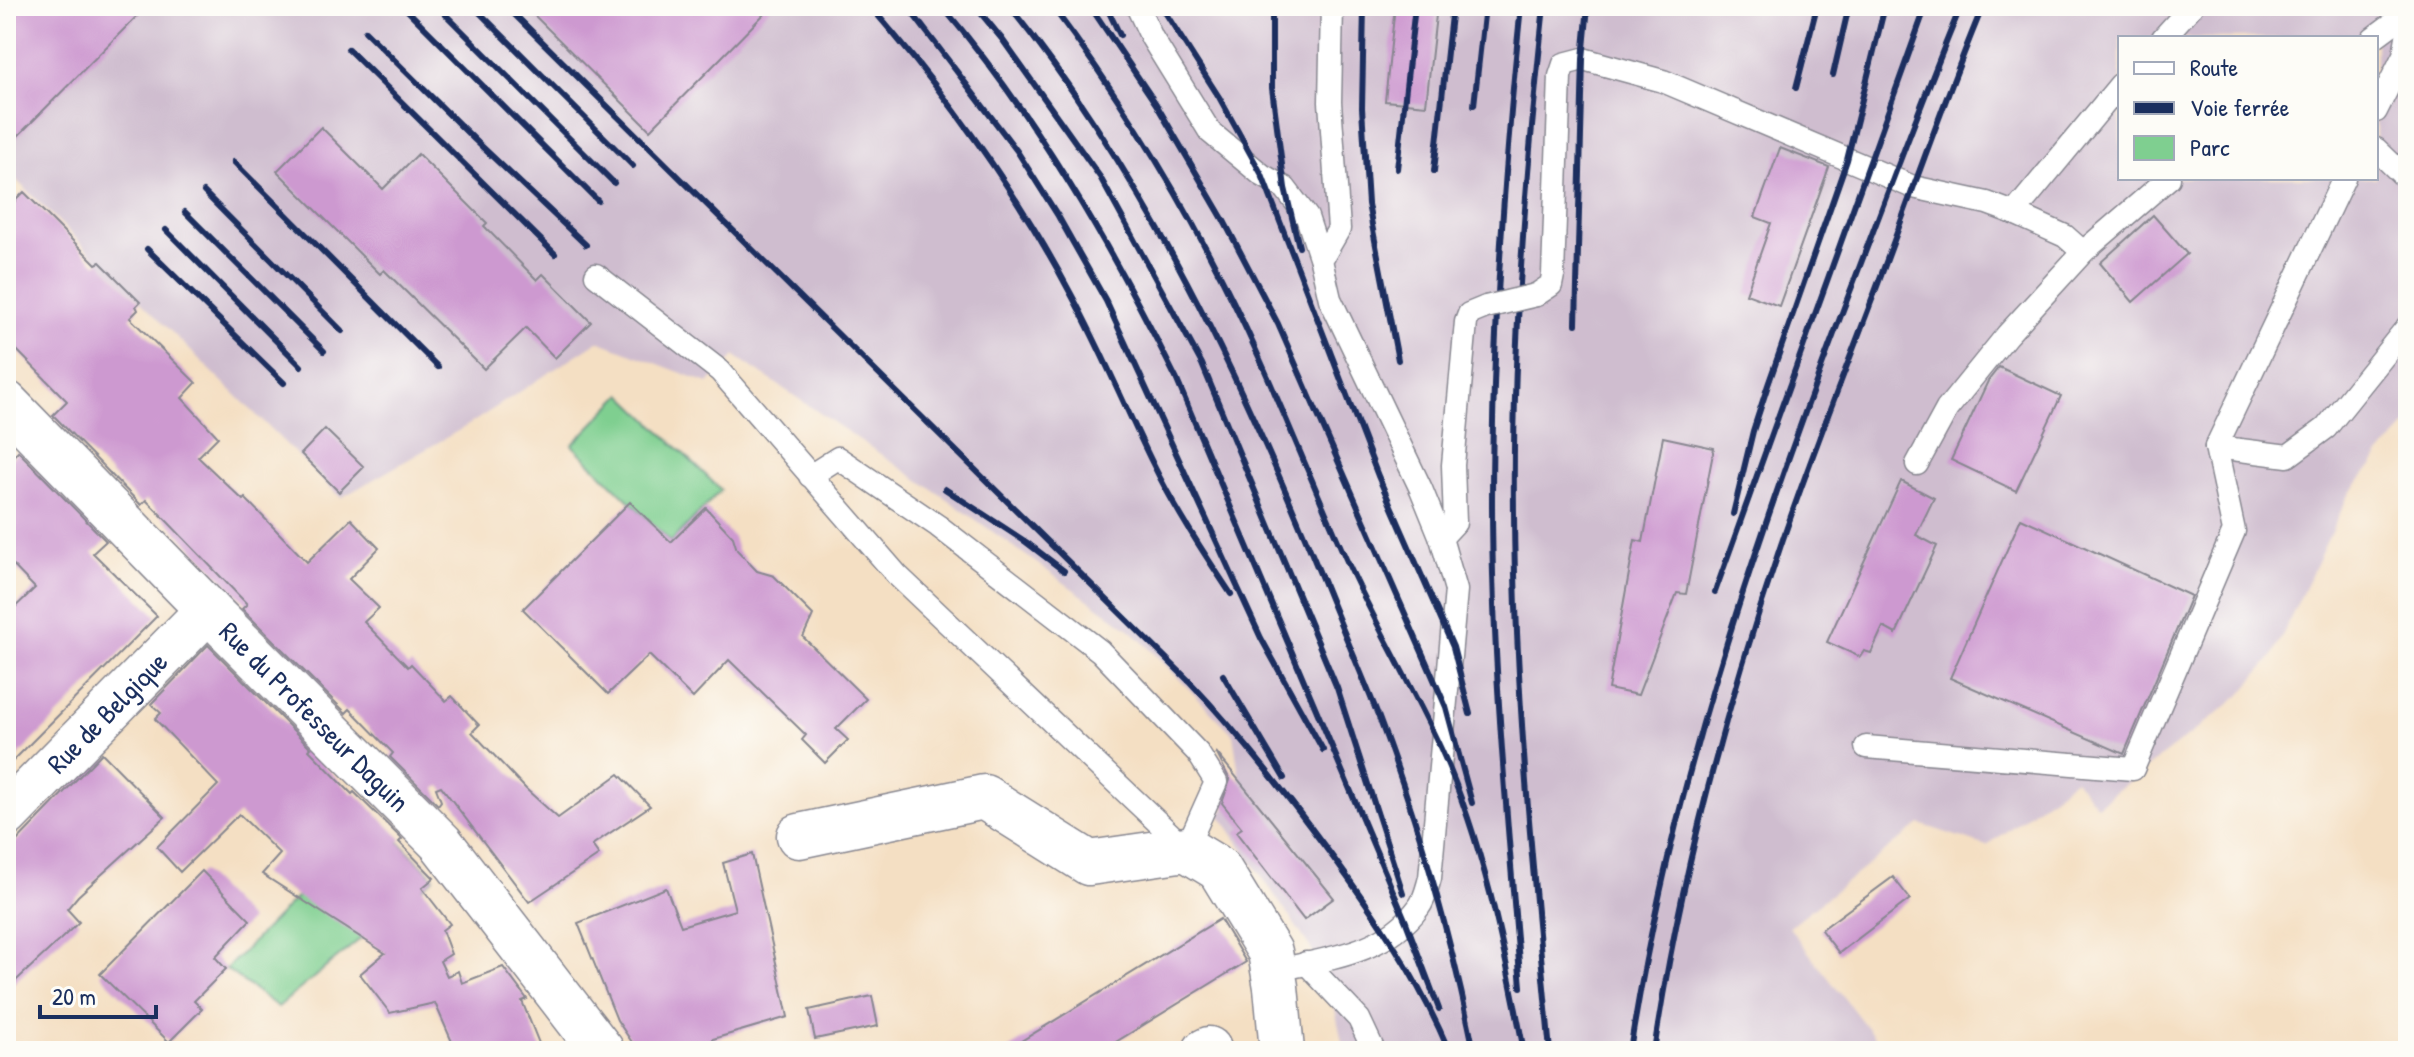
<svg xmlns="http://www.w3.org/2000/svg" width="2414" height="1057" font-family="'Patrick Hand',sans-serif">
<style>
.industrial{fill:#cfbdcf;fill-rule:evenodd}
.green{fill:#7fcf90;stroke:#4d7f77;stroke-width:2}
.building{fill:#cd99d0}
.lines{fill:none;stroke-linecap:round;stroke-linejoin:round}
.lane-casing{stroke:#888790;stroke-width:25}
.street-casing{stroke:#888790;stroke-width:47}
.lane{stroke:#fff;stroke-width:22}
.street{stroke:#fff;stroke-width:44}
.rail{stroke:#1b2f5e;stroke-width:6}
.lane-bridge-casing{stroke:#888790;stroke-width:25;stroke-linecap:butt}
.lane-bridge{stroke:#fff;stroke-width:22}
.labels{text-anchor:middle;stroke-width:7;stroke-linejoin:round;paint-order:stroke}
.street-label{font-size:28px;fill:#1b2f5e;stroke:#fdfcf7}
</style>
<rect width="100%" height="100%" fill="#fdfcf7"/>
<filter id="ink" filterUnits="userSpaceOnUse"><feTurbulence type="fractalNoise" baseFrequency=".0125" numOctaves="2"/><feDisplacementMap in="SourceGraphic" scale="16" xChannelSelector="R" yChannelSelector="G"/><feConvolveMatrix kernelMatrix="1 2 1 2 8 2 1 2 1" color-interpolation-filters="sRGB"/></filter>
<filter id="wash" filterUnits="userSpaceOnUse"><feTurbulence type="fractalNoise" baseFrequency=".006" numOctaves="4" result="noise"/><feDisplacementMap in="SourceGraphic" scale="32" xChannelSelector="R" yChannelSelector="G"/><feGaussianBlur stdDeviation="1.8" result="paint"/><feColorMatrix in="noise" values="0 0 0 0 0 0 0 0 0 0 0 0 0 0 0 0 0 1.4 0 .05"/><feComposite in="paint" operator="in"/></filter>
<g filter="url(#wash)">
<rect width="100%" height="100%" fill="#f4dfc3"/>
<!-- industrial -->
<path class="industrial" d="M6,6H2408V424L2384,450L2348,496L2272,657L2240,696L2097,806L2075,779L1987,846L1920,824L1789,927L1885,1051H1344L1327,972L1220,815L1241,787L1233,734L1132,631L944,497L735,356L708,383L598,341L470,424L341,498L6,170ZM2120,38H2376V178H2120Z"/>
<!-- green -->
<g class="green">
<path d="M622,394L721,490L671,542L572,445Z"/>
<path d="M375,817L434,878L278,1007L226,969Z"/>
</g>
<g id="blocks">
<!-- building -->
<g class="building">
<path d="M6,6H147L6,148Z"/>
<path d="M525,6H772L650,130Z"/>
<path d="M1395,6H1437L1426,105L1385,101Z"/>
<path d="M321,127L383,189L418,154L487,223L484,226L537,280L543,274L591,322L555,358L526,328L484,369L384,270L380,274L277,171Z"/>
<path d="M1780,148L1829,167L1779,306L1746,294L1771,223L1755,217Z"/>
<path d="M24,192L96,264L100,262L140,302L136,306L138,310L130,318L196,383L182,398L218,437L198,457L243,500L245,498L307,562L351,519L379,548L349,579L379,608L364,622L408,667L411,664L446,701L452,696L479,725L472,732L526,789L558,818L619,774L650,806L592,845L599,855L529,902L441,786L436,788L441,801L438,805L390,757L393,753L350,709L346,713L242,609L247,604L164,518L146,500L141,505L53,415L67,401L6,339V210Z"/>
<path d="M2153,215L2187,254L2133,302L2100,263Z"/>
<path d="M1999,367L2061,396L2016,491L1951,460L1988,381Z"/>
<path d="M325,429L364,467L339,492L301,454Z"/>
<path d="M1663,437L1714,448L1686,594L1677,593L1638,695L1608,689L1635,540L1643,542Z"/>
<path d="M18,451L106,541L93,553L157,616L6,768V616L35,588L6,558V464Z"/>
<path d="M1901,481L1934,498L1916,535L1937,546L1896,634L1883,627L1871,653L1864,651L1860,657L1827,642Z"/>
<path d="M630,502L671,542L706,508L733,537L737,550L757,571L774,576L813,615L803,637L866,699L836,729L848,740L825,763L802,740L806,735L729,660L693,698L649,655L608,694L523,609Z"/>
<path d="M2021,518L2191,596L2124,754L1950,678Z"/>
<path d="M208,645L311,748L309,750L352,794L354,792L402,839L399,842L434,878L422,888L450,924L442,930L451,954L440,961L447,976L458,971L462,983L503,967L527,999L522,1001L542,1051H456L435,1003L390,1013L360,974L385,953L262,874L280,854L239,814L180,872L157,847L218,785L155,719L161,713L151,704Z"/>
<path d="M1216,752L1334,898L1304,920L1236,832L1242,828L1222,803L1230,780Z"/>
<path d="M102,753L165,817L78,896L67,909L79,922L6,990V852Z"/>
<path d="M752,854L788,1017L713,1039L716,1051H638L617,1020L578,923L666,888L681,926L735,910L723,863Z"/>
<path d="M202,871L250,920L215,957L226,969L194,1001L202,1009L169,1042L100,974Z"/>
<path d="M1893,877L1910,899L1839,953L1821,930Z"/>
<path d="M1220,919L1246,962L1101,1051H1005Z"/>
<path d="M872,996L878,1026L815,1039L809,1010Z"/>
</g>
</g>
</g>
<g filter="url(#ink)">
<use href="#blocks" fill-opacity="0" stroke="#888790" stroke-width="2"/>
<g class="lines">
<!-- lane casing -->
<g class="lane-casing">
<g id="lane">
<path d="M1137,6L1152,38L1210,132L1262,175L1285,188L1307,217L1321,260"/>
<path d="M2163,38L2192,6"/>
<path d="M2373,38L2408,12"/>
<path d="M2376,111L2404,55L2408,31"/>
<path d="M2376,149L2408,180"/>
<path d="M2014,213L2120,85"/>
<path d="M596,275L720,371L897,575L1186,849L1216,782L1198,753L1100,651L938,526L838,458L810,476"/>
<path d="M1536,295L1551,285L1553,275L1560,76L1564,64L1583,59L1663,81L1913,187L1987,203L2014,213L2065,236L2083,252"/>
<path d="M2216,447L2288,456L2326,428L2408,326"/>
<path d="M1917,464L1947,409L2007,335L2083,252L2169,178"/>
<path d="M1441,538L1455,523L1453,465L1466,322L1469,314L1486,307"/>
<path d="M1866,747L2133,769L2234,531L2216,447L2344,178"/>
<path d="M1306,963L1359,1019L1374,1051"/>
<path d="M1273,971C1325,959 1385,954 1419,907C1425,899 1427,888 1430,878L1456,590L1441,538L1421,489L1330,299L1321,260L1339,229L1330,102L1332,6"/>
</g>
</g>
<!-- street casing -->
<g class="street-casing">
<g id="street">
<path id="s1" d="M6,403L208,610L441,843L602,1051"/>
<path id="s2" d="M6,815L208,610"/>
<path d="M799,836L984,797L1089,863L1186,849L1219,869L1270,952L1276,987L1282,1051"/>
<path d="M1205,1051L1209,1049"/>
</g>
</g>
<!-- lane -->
<use href="#lane" class="lane"/>
<!-- street -->
<use href="#street" class="street"/>
<!-- rail -->
<g class="rail">
<path d="M403,6L598,201"/>
<path d="M437,6L614,183"/>
<path d="M473,6L633,166"/>
<path d="M506,6L1189,681C1240,735 1285,792 1329,852C1375,914 1419,979 1449,1051"/>
<path d="M870,6C947,95 1016,190 1071,294C1101,349 1125,407 1153,464C1175,509 1203,552 1231,594"/>
<path d="M907,6L1017,151L1058,216L1106,301L1261,638L1323,750"/>
<path d="M942,6C1037,118 1111,247 1176,378L1406,922L1439,1009"/>
<path d="M975,6L1002,39L1100,177L1202,364L1337,688L1403,893"/>
<path d="M1009,6C1147,178 1240,377 1323,581C1341,626 1360,670 1378,715C1419,823 1451,938 1474,1051"/>
<path d="M1052,6C1111,85 1164,168 1210,256C1262,354 1301,458 1346,559C1375,624 1411,684 1441,749C1484,844 1504,949 1524,1051"/>
<path d="M1090,6L1156,104L1223,219L1278,324L1446,707L1472,803"/>
<path d="M1106,6L1120,35"/>
<path d="M1161,6L1219,97L1262,175L1378,476L1453,647L1470,714"/>
<path d="M1272,6V88L1285,188L1299,247"/>
<path d="M1364,6L1362,108L1368,204L1398,360"/>
<path d="M1544,6C1526,174 1512,344 1514,513C1515,693 1533,872 1550,1051"/>
<path d="M365,31L475,140L586,245"/>
<path d="M348,49L555,254"/>
<path d="M1833,75L1849,6"/>
<path d="M1796,88L1817,6"/>
<path d="M1474,105L1485,6"/>
<path d="M234,162L438,367"/>
<path d="M1397,169L1415,6"/>
<path d="M1434,171L1452,6"/>
<path d="M204,192L342,331"/>
<path d="M185,212L324,351"/>
<path d="M166,230L301,366"/>
<path d="M147,249L284,383"/>
<path d="M1576,324L1583,59L1588,6"/>
<path d="M945,489L1026,542L1064,571"/>
<path d="M1733,514L1753,431L1768,385L1847,160L1885,6"/>
<path d="M1715,592L1926,6"/>
<path d="M1223,675L1284,778"/>
<path d="M1521,987C1508,826 1492,664 1492,503C1492,337 1504,171 1521,6"/>
<path d="M1630,1051C1670,794 1751,553 1843,310C1882,209 1919,107 1961,6"/>
<path d="M1654,1051C1679,884 1722,720 1776,560C1804,474 1838,390 1870,305C1908,205 1942,104 1983,6"/>
</g>
<!-- lane-bridge casing -->
<g class="lane-bridge-casing">
<path id="lane-bridge" d="M1486,307L1536,295"/>
</g>
<!-- lane-bridge -->
<use href="#lane-bridge" class="lane-bridge"/>
</g>
</g>
<g class="labels">
<!-- street labels -->
<g class="street-label">
<text dy="10" stroke="none"><textPath href="#s2" startOffset="144">Rue de Belgique</textPath></text>
<text dy="10" stroke="none"><textPath href="#s1" startOffset="440">Rue du Professeur Daguin</textPath></text>
</g>
</g>
<!-- margin -->
<rect width="2414" height="1057" fill="none" stroke="#fdfcf7" stroke-width="32"/>
<!-- legend -->
<rect x="2118" y="36" width="260" height="144" fill="#fdfcf7" stroke="#a3aaba" stroke-width="2"/>
<rect x="2134" y="62" width="40" height="12" fill="#ffffff" stroke="#a3aaba" stroke-width="2"/>
<text x="2190" y="76" font-size="24" fill="#1b2f5e">Route</text>
<rect x="2134" y="102" width="40" height="12" fill="#1b2f5e" stroke="#a3aaba" stroke-width="2"/>
<text x="2190" y="116" font-size="24" fill="#1b2f5e">Voie ferrée</text>
<rect x="2134" y="136" width="40" height="24" fill="#7fcf90" stroke="#a3aaba" stroke-width="2"/>
<text x="2190" y="156" font-size="24" fill="#1b2f5e">Parc</text>
<!-- scale -->
<path d="M40 1005v12h116v-12" fill="none" stroke="#1b2f5e" stroke-width="4"/>
<text x="52" y="1005" font-size="24" fill="#1b2f5e" stroke="#fdfcf7" stroke-width="6" paint-order="stroke">20 m</text>
</svg>
